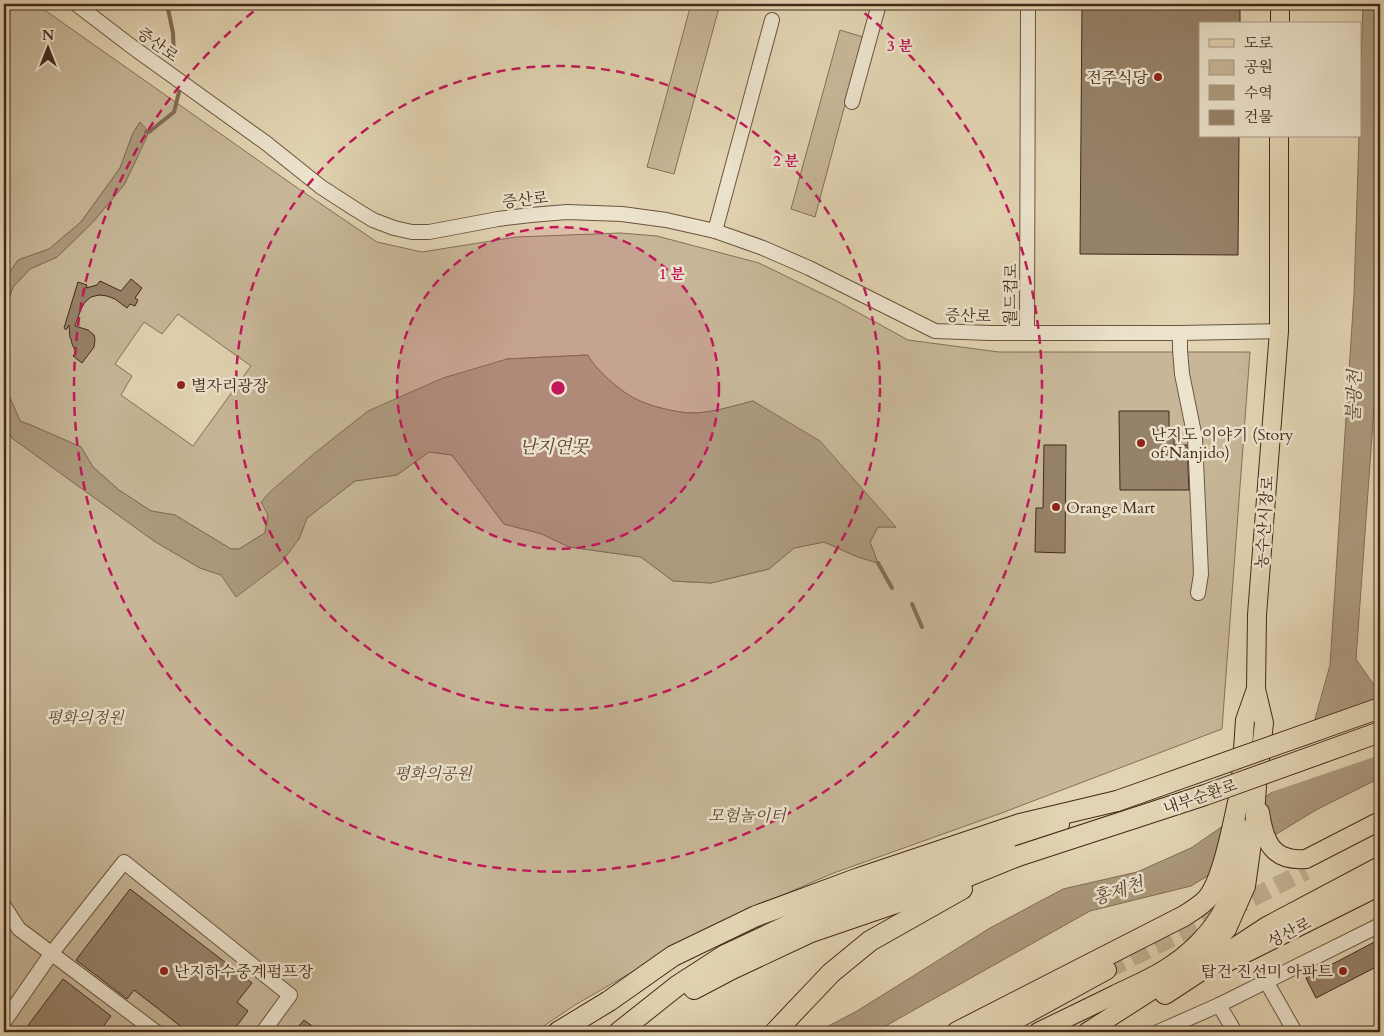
<svg xmlns="http://www.w3.org/2000/svg" width="1384" height="1036" font-family="Cardo,'Noto Serif KR',serif">
<style>
.green{fill:#c7b798;stroke:#857058;fill-rule:evenodd}
.water{fill:#ac9a7e;stroke:#826d56}
.pier{fill:#e2d4b2}
.lines{fill:none;stroke-linecap:round;stroke-linejoin:round}
.stream{stroke:#826d56;stroke-width:4}
.building{fill:#968269;stroke:#432919}
.major-tunnel{stroke:#c2b293;stroke-width:18;stroke-dasharray:18 9;stroke-linecap:butt}
.minor-casing{stroke:#6b543f;stroke-width:16}
.major-casing{stroke:#432919;stroke-width:20}
.highway-casing{stroke:#432919;stroke-width:22}
.minor{stroke:#ece3cd;stroke-width:14}
.major{stroke:#e2d4b2;stroke-width:18}
.highway{stroke:#e2d4b2;stroke-width:20}
.highway-bridge-casing{stroke:#432919;stroke-width:22;stroke-linecap:butt}
.highway-bridge{stroke:#e2d4b2;stroke-width:20}
.ring{fill:none;stroke:#c2185b;stroke-width:2.5;stroke-dasharray:9 6}
.poi-dot{fill:#8f2418;stroke:#ece3cd;stroke-width:2}
.labels{text-anchor:middle;stroke-width:5;stroke-linejoin:round;paint-order:stroke}
.street-label{font-size:16px;fill:#432919;stroke:#ece3cd}
.poi-label{font-size:16px;fill:#432919;stroke:#ece3cd;text-anchor:start}
.park-label{font-size:16px;font-style:italic;fill:#5d4532;stroke:#ece3cd}
.water-label{font-size:18px;font-style:italic;fill:#5d4532;stroke:#ece3cd}
.centre{fill:#c2185b;stroke:#ece3cd;stroke-width:2.5}
.ring-label{font-size:15px;text-anchor:middle;font-weight:bold;fill:#c2185b;stroke:#ece3cd;stroke-width:5;stroke-linejoin:round;paint-order:stroke}
</style>
<rect width="100%" height="100%" fill="#e2d4b2"/>
<filter id="stains"><feTurbulence type="fractalNoise" baseFrequency=".004" numOctaves="4"/><feColorMatrix values="0 0 0 0 .2 0 0 0 0 .09 0 0 0 0 .02 0 0 0 .5 -.17"/></filter>
<radialGradient id="worn" r=".72"><stop offset=".6" stop-color="#630" stop-opacity="0"/><stop offset="1" stop-color="#630" stop-opacity=".3"/></radialGradient>
<!-- green -->
<g class="green">
<path d="M4,4H36L299,189L377,242L422,252L516,237L620,233L657,236L759,263L837,301L908,340L999,352H1250L1222,729L999,814L831,874L712,926L575,1005L535,1032H4V421L12,438L154,541L200,568L221,575L299,539L307,518L355,481L397,475L429,452L452,455L504,524L542,534L569,547L641,557L673,581L711,583L769,569L794,548L824,542L858,557L878,563L870,542L878,527H896L753,401C733,406 712,413 692,413C677,413 649,406 635,399C621,392 595,369 587,355L507,359L268,515L265,533L239,549H231L175,515L151,511L119,490L93,467L81,447L33,426L20,421L4,384V314L13,287L30,269L57,257L93,222L124,185L137,158L140,122L133,133L120,168L81,222L49,249L18,260L6,278L4,285ZM178,314L251,366L193,446L121,395L132,376L115,364L144,322L162,334Z"/>
<path d="M691,4H720L674,174L647,167Z"/>
<path d="M840,30L863,37L815,217L791,209Z"/>
</g>
<!-- water -->
<g class="water">
<path d="M1363,4H1380V324L1356,659L1380,694V778L1316,810L1191,886L1090,911L875,1032H817L857,1011L990,928L1063,889L1137,872L1191,848L1300,773L1330,665L1354,294L1359,136H1360V92Z"/>
<path d="M140,122L149,132L137,158L124,185L93,222L57,257L30,269L13,287L4,312V285L6,278L18,260L49,249L81,222L120,168L133,133Z"/>
<path d="M588,355C595,369 621,392 636,399C649,406 677,413 692,413C712,413 733,406 753,401L820,441L896,527H878L870,542L878,563L858,557L824,542L794,548L769,569L711,583L673,581L641,557L569,547L542,534L504,524L452,455L429,452L397,475L355,481L307,518L299,539L281,563L236,597L221,575L200,568L154,541L12,438L4,421V384L20,421L33,426L81,447L93,467L119,490L151,511L175,515L231,549H239L265,533L268,515L261,502L270,492L316,452L368,411L443,378L507,359Z"/>
</g>
<!-- pier -->
<path class="pier" d="M1380,700V755L1263,795L1297,771L1311,723Z"/>
<g class="lines">
<!-- stream -->
<g class="stream">
<path d="M167,4L173,33L174,55"/>
<path d="M146,132H149L174,112L179,92"/>
<path d="M878,563L892,588"/>
<path d="M912,604L922,627"/>
</g>
</g>
<!-- building -->
<g class="building">
<path d="M1082,4H1240V24H1200V136H1239L1238,255L1080,254Z"/>
<path d="M131,279L142,288L135,298L138,300L135,306L130,304L127,308L115,299L107,296L99,295L91,297L85,302L81,309L75,326L88,330L94,335L95,339L94,347L82,363L73,356L76,352L72,344L71,339L70,338L69,325L66,330L64,328L78,282L87,285L86,288L97,285L100,281L121,291Z"/>
<path d="M1119,411H1169V426L1174,433V445H1187L1189,490H1120Z"/>
<path d="M1044,445H1066L1065,553L1035,552L1036,508H1043Z"/>
<path d="M130,889L252,983L237,1002L248,1011L232,1032H188L134,990L127,999L76,960Z"/>
<path d="M1380,939V965L1316,998L1306,978Z"/>
<path d="M63,979L111,1016L99,1032H23Z"/>
<path d="M304,1020L320,1032H294Z"/>
</g>
<g class="lines">
<!-- major-tunnel -->
<path class="major-tunnel" d="M1107,970L1306,871"/>
<!-- minor casing -->
<g class="minor-casing">
<g id="minor">
<path d="M76,4L131,46L266,143L321,187L355,209L373,220L394,228L412,232H429L498,219L531,215L567,212L622,214L666,220L715,231L763,248L809,268L935,331L990,333H1180L1279,331"/>
<path d="M852,102L879,4"/>
<path d="M715,231L772,20"/>
<path d="M1027,333L1028,4"/>
<path d="M1180,333V350L1182,374L1195,438L1201,574L1198,593"/>
<path d="M4,906L19,929L156,1032"/>
<path d="M1266,981L1295,1032"/>
<path d="M1219,1005L1235,1032"/>
<path d="M4,1022L51,954L124,862L290,995L263,1032"/>
<path d="M1158,1032L1219,1005L1380,925"/>
</g>
</g>
<!-- major casing -->
<g class="major-casing">
<g id="major">
<path d="M1280,24V4"/>
<path d="M1240,793L1245,720L1256,689"/>
<path d="M1260,812C1264,841 1272,862 1306,859L1380,821"/>
<path d="M1220,966L1380,886"/>
<path d="M994,1032L1107,970"/>
<path d="M1038,1032C1063,1020 1089,1007 1114,995C1130,987 1147,980 1162,971C1187,956 1212,933 1225,906C1236,881 1237,854 1239,827"/>
<path d="M1087,1032L1190,966L1216,943L1227,929L1246,886L1254,829L1257,786L1264,723L1256,689L1257,615L1279,331V136"/>
</g>
</g>
<!-- highway casing -->
<g class="highway-casing">
<g id="highway">
<path d="M694,989L732,969L811,932L934,890L1018,856"/>
<path d="M1165,994L1267,927L1380,867"/>
<path d="M558,1032L609,1001L673,956L756,916L859,878L1020,824L1117,801"/>
<path d="M619,1032L677,986L725,955L808,916L1025,839L1059,824"/>
<path d="M775,1032L831,973L870,941L962,889"/>
<path d="M957,1032L1184,916C1192,911 1200,906 1206,900C1223,882 1233,823 1239,798"/>
</g>
</g>
<!-- minor -->
<use href="#minor" class="minor"/>
<!-- major -->
<use href="#major" class="major"/>
<!-- highway -->
<use href="#highway" class="highway"/>
<!-- highway-bridge casing -->
<g class="highway-bridge-casing">
<g id="highway-bridge">
<path d="M1117,801L1380,708"/>
<path d="M1018,856L1205,795L1380,732"/>
</g>
</g>
<!-- highway-bridge -->
<use href="#highway-bridge" class="highway-bridge"/>
</g>
<!-- distance rings -->
<circle cx="558" cy="388" r="161" fill="#c2185b" fill-opacity=".12"/>
<g class="ring">
<circle cx="558" cy="388" r="161"/>
<circle cx="558" cy="388" r="322"/>
<path d="M853 4A484 484 0 1 1 263 4"/>
</g>
<!-- markers -->
<g class="poi-dot">
<circle cx="1158" cy="77" r="5"/>
<circle cx="181" cy="385" r="5"/>
<circle cx="1141" cy="443" r="5"/>
<circle cx="1056" cy="507" r="5"/>
<circle cx="164" cy="971" r="5"/>
<circle cx="1343" cy="971" r="5"/>
</g>
<g class="labels">
<!-- street labels -->
<g class="street-label">
<text transform="translate(158 44) rotate(36)" y="6">증산로</text>
<text transform="translate(525 199) rotate(-6)" y="6">증산로</text>
<text transform="translate(1010 294) rotate(-89)" y="6">월드컵로</text>
<text transform="translate(968 315) rotate(2)" y="6">증산로</text>
<text transform="translate(1264 522) rotate(-86)" y="6">농수산시장로</text>
<text transform="translate(1200 796) rotate(-19)" y="6">내부순환로</text>
<text transform="translate(1289 932) rotate(-27)" y="6">성산로</text>
</g>
<!-- poi labels -->
<g class="poi-label">
<text x="1148" y="83" text-anchor="end">전주식당</text>
<text x="191" y="391">별자리광장</text>
<text x="1151" y="440">난지도 이야기 (Story<tspan x="1151" dy="18">of Nanjido)</tspan></text>
<text x="1066" y="513">Orange Mart</text>
<text x="174" y="977">난지하수중계펌프장</text>
<text x="1333" y="977" text-anchor="end">탑건 진선미 아파트</text>
</g>
<!-- park labels -->
<g class="park-label">
<text x="85" y="723">평화의정원</text>
<text x="433" y="779">평화의공원</text>
<text x="747" y="821">모험놀이터</text>
</g>
<!-- water labels -->
<g class="water-label">
<text transform="translate(1354 396) rotate(-88)" y="6">불광천</text>
<text x="554" y="453">난지연못</text>
<text transform="translate(1118 891) rotate(-18)" y="6">홍제천</text>
</g>
</g>
<circle cx="558" cy="388" r="8" class="centre"/>
<g class="ring-label">
<text x="900" y="51">3 분</text>
<text x="786" y="166">2 분</text>
<text x="672" y="279">1 분</text>
</g>
<!-- margin -->
<rect width="1384" height="1036" fill="none" stroke="#e2d4b2" stroke-width="20"/>
<rect x="5" y="5" width="1374" height="1026" fill="none" stroke="#432919" stroke-width="2.5"/>
<rect x="10" y="10" width="1364" height="1016" fill="none" stroke="#432919"/>
<!-- legend -->
<rect x="1199" y="22" width="162" height="115" fill="#ece3cd" stroke="#a89985"/>
<rect x="1209" y="39" width="25" height="8" fill="#e2d4b2" stroke="#a89985"/>
<text x="1244" y="48" font-size="15" fill="#432919">도로</text>
<rect x="1209" y="60" width="25" height="15" fill="#c7b798" stroke="#a89985"/>
<text x="1244" y="72" font-size="15" fill="#432919">공원</text>
<rect x="1209" y="85" width="25" height="15" fill="#ac9a7e" stroke="#a89985"/>
<text x="1244" y="98" font-size="15" fill="#432919">수역</text>
<rect x="1209" y="110" width="25" height="15" fill="#968269" stroke="#a89985"/>
<text x="1244" y="122" font-size="15" fill="#432919">건물</text>
<!-- north arrow -->
<g transform="translate(48 48)" stroke="#ece3cd" stroke-width="4" paint-order="stroke">
<path d="M0-4L9 19L0 12L-9 19Z" fill="#432919"/>
<text y="-8" font-size="14" font-weight="bold" text-anchor="middle" fill="#432919">N</text>
</g>
<rect width="100%" height="100%" filter="url(#stains)"/>
<rect width="100%" height="100%" fill="url(#worn)"/>
</svg>
